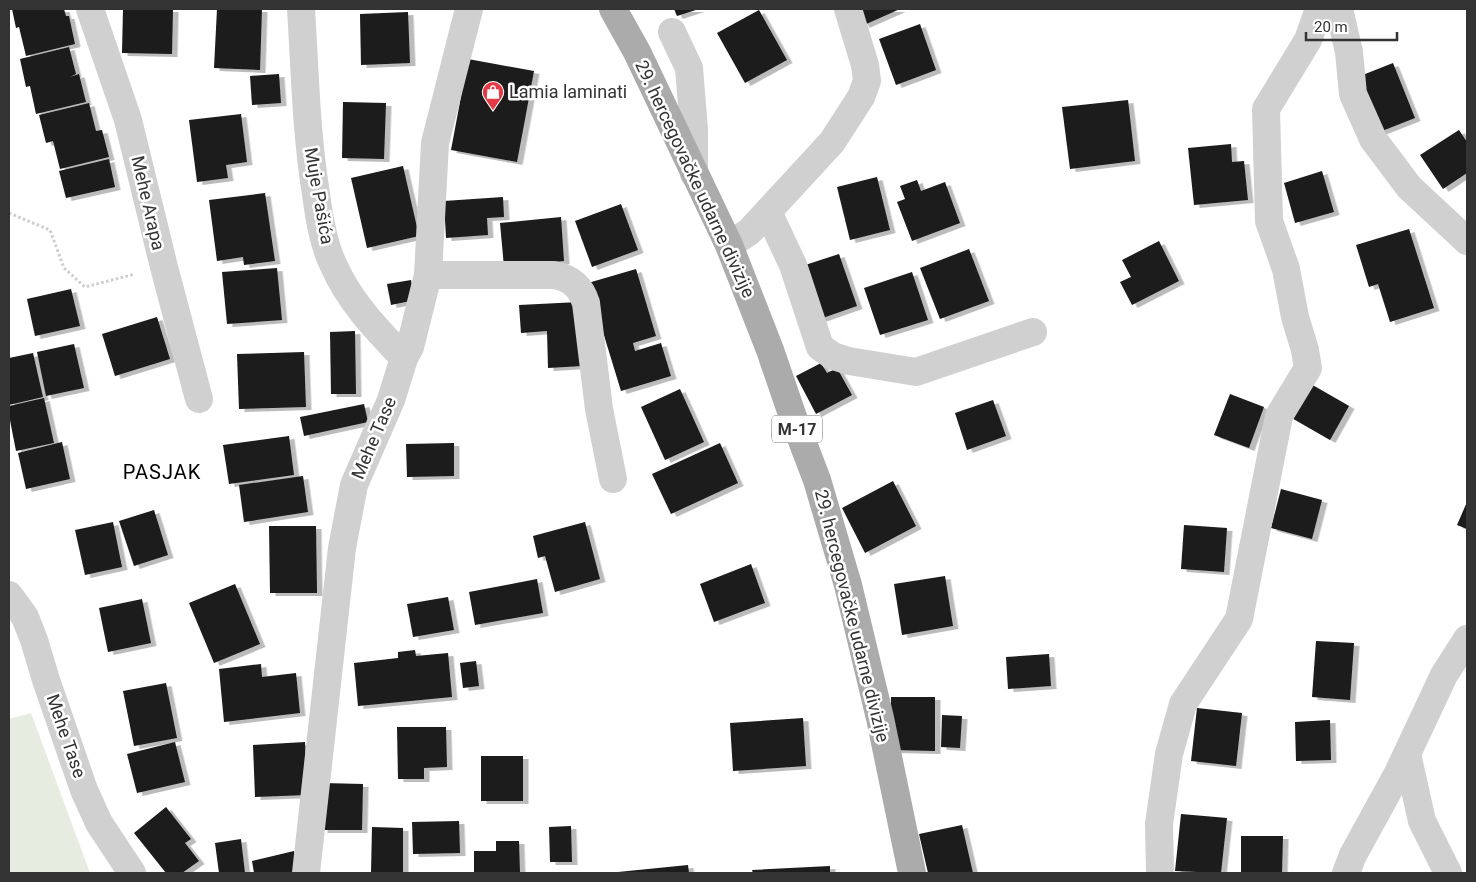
<svg xmlns="http://www.w3.org/2000/svg" width="1476" height="882" font-family="Roboto,sans-serif">
<style>
.green{fill:#e6ecdf}
.building{fill:#1a1a1a;filter:url(#shadow)}
.lines{fill:none;stroke-linecap:round;stroke-linejoin:round}
.path{stroke:#cdcdcd;stroke-width:3;stroke-dasharray:2.5 2.5;stroke-linecap:butt}
.minor{stroke:#d0d0d0;stroke-width:28}
.major{stroke:#ababab;stroke-width:28}
.labels{text-anchor:middle;stroke-width:5;stroke-linejoin:round;paint-order:stroke}
.shield{fill:#fff;stroke:#707070;stroke-width:1}
.shield-label{font-size:16px;font-weight:bold;fill:#333}
.poi-label{font-size:18px;fill:#333;stroke:#fff;text-anchor:start}
.street-label{font-size:18px;fill:#333;stroke:#fff}
.quarter-label{font-size:20px;letter-spacing:1px;fill:#000;stroke:#fff}
</style>
<defs>
<filter id="shadow"><feDropShadow dx="5.5" dy="3" stdDeviation="0" flood-color="#0004"/></filter>
</defs>
<rect width="100%" height="100%" fill="#fff"/>
<!-- green -->
<path class="green" d="M31,713L90,873H9V719Z"/>
<!-- building -->
<g class="building">
<path d="M12,9H64L66,16H69L75,44L26,56L19,27L16,28Z"/>
<path d="M123,9H173L172,54L122,53Z"/>
<path d="M217,9H262L260,70L214,68Z"/>
<path d="M674,9H699L677,16Z"/>
<path d="M856,9H900L864,25Z"/>
<path d="M759,10L787,60L745,83L717,33Z"/>
<path d="M408,12L410,63L361,65L360,14Z"/>
<path d="M920,24L936,70L896,85L879,39Z"/>
<path d="M69,47L76,74L70,77L79,74L86,102L36,114L30,86L26,87L20,59Z"/>
<path d="M468,59L534,71L517,162L451,150Z"/>
<path d="M1393,63L1415,118L1377,133L1355,78Z"/>
<path d="M279,74L281,103L252,105L250,76Z"/>
<path d="M1128,100L1135,161L1070,169L1062,107Z"/>
<path d="M343,102L386,103L384,159L342,158Z"/>
<path d="M89,103L96,131L102,130L109,157L60,169L53,141L46,143L39,115Z"/>
<path d="M241,114L247,162L226,165L228,178L197,182L189,120Z"/>
<path d="M1459,130L1467,142V173L1443,189L1420,155Z"/>
<path d="M1231,144L1232,162L1244,161L1248,200L1194,205L1188,148Z"/>
<path d="M109,159L115,187L66,198L59,171Z"/>
<path d="M403,166L419,236L367,248L351,178Z"/>
<path d="M1322,171L1334,212L1295,223L1284,183Z"/>
<path d="M877,177L890,230L850,240L837,187Z"/>
<path d="M917,180L921,191L945,182L960,223L912,241L897,202L905,199L900,186Z"/>
<path d="M265,193L275,261L244,265L243,257L217,261L209,200Z"/>
<path d="M503,197L504,217L487,218L488,235L446,238L444,201Z"/>
<path d="M621,204L638,250L592,267L575,221Z"/>
<path d="M561,217L564,261L504,267L500,223Z"/>
<path d="M1409,229L1434,308L1390,322L1378,284L1369,287L1356,245Z"/>
<path d="M1159,241L1179,281L1132,305L1120,282L1131,277L1122,260Z"/>
<path d="M969,249L989,301L940,319L920,268Z"/>
<path d="M839,254L857,306L817,320L799,267Z"/>
<path d="M277,268L282,320L227,324L222,272Z"/>
<path d="M636,269L656,336L633,343L635,351L661,343L671,376L621,391L588,283Z"/>
<path d="M912,272L928,320L880,335L864,288Z"/>
<path d="M411,280L415,300L391,305L387,284Z"/>
<path d="M71,289L80,326L35,336L27,299Z"/>
<path d="M579,302L582,366L548,368L547,331L521,333L519,305Z"/>
<path d="M157,317L170,359L115,376L102,334Z"/>
<path d="M355,331L356,394H331L330,332Z"/>
<path d="M74,344L84,388L46,396L37,352Z"/>
<path d="M304,352L306,407L239,409L237,354Z"/>
<path d="M33,353L43,397L9,405V358Z"/>
<path d="M821,363L827,373L837,368L852,395L816,414L796,376Z"/>
<path d="M1309,383L1349,406L1330,440L1290,417Z"/>
<path d="M680,389L704,442L665,460L641,407Z"/>
<path d="M1230,394L1264,407L1249,448L1214,435Z"/>
<path d="M44,398L54,443L16,451L9,415V406Z"/>
<path d="M993,400L1006,436L967,450L955,413Z"/>
<path d="M364,404L368,422L304,436L300,417Z"/>
<path d="M289,436L294,475L229,484L223,445Z"/>
<path d="M62,442L70,479L26,489L18,453Z"/>
<path d="M454,443V476L407,477L406,444Z"/>
<path d="M720,443L738,483L671,514L652,474Z"/>
<path d="M303,476L308,512L244,522L239,485Z"/>
<path d="M893,481L916,526L865,553L842,508Z"/>
<path d="M1281,489L1322,500L1312,539L1271,528Z"/>
<path d="M1467,502V529L1457,525Z"/>
<path d="M154,510L168,555L134,566L119,521Z"/>
<path d="M113,522L122,567L85,575L75,530Z"/>
<path d="M585,522L600,579L555,592L545,556L538,558L533,536Z"/>
<path d="M1184,525L1227,528L1224,572L1181,569Z"/>
<path d="M269,526H316L317,593H270Z"/>
<path d="M751,564L765,603L714,622L700,584Z"/>
<path d="M945,576L953,626L902,635L894,584Z"/>
<path d="M537,579L543,613L475,625L469,592Z"/>
<path d="M235,584L260,644L214,663L189,603Z"/>
<path d="M448,597L454,630L413,637L407,604Z"/>
<path d="M142,599L151,643L108,652L99,608Z"/>
<path d="M1316,641L1354,643L1350,700L1312,697Z"/>
<path d="M415,650L416,656L448,653L452,697L358,706L354,663L398,658V652Z"/>
<path d="M1049,654L1051,686L1008,689L1006,657Z"/>
<path d="M476,661L479,686L463,688L460,663Z"/>
<path d="M261,664L262,677L296,673L300,713L224,722L219,669Z"/>
<path d="M166,683L177,738L134,746L123,691Z"/>
<path d="M891,697H935V751L891,750Z"/>
<path d="M1197,708L1242,713L1236,766L1191,761Z"/>
<path d="M942,715L962,716L960,748L941,747Z"/>
<path d="M803,718L806,766L733,771L730,723Z"/>
<path d="M1330,720L1331,760L1296,761L1295,722Z"/>
<path d="M397,727H446L447,767L424,768V779H398Z"/>
<path d="M175,742L185,782L137,793L127,754Z"/>
<path d="M305,742L307,795L255,797L253,745Z"/>
<rect x="481" y="756" width="42" height="45"/>
<path d="M323,783L363,784L362,830H322Z"/>
<path d="M166,807L191,839L185,843L199,861L182,873H166L134,833Z"/>
<path d="M1181,814L1227,818L1221,873L1175,871Z"/>
<path d="M459,821L460,853L413,854L412,822Z"/>
<path d="M962,825L973,873H928L919,834Z"/>
<path d="M571,826L572,862H550L549,827Z"/>
<path d="M372,827L403,828V873H371Z"/>
<path d="M1241,836H1283L1282,873H1241Z"/>
<path d="M241,839L245,873H219L215,843Z"/>
<path d="M496,841H519L520,873H474V851H496Z"/>
<path d="M294,851L299,871L289,873H254L252,861Z"/>
<path d="M688,865L689,873H618V872Z"/>
<path d="M830,866V873H753L752,870Z"/>
</g>
<g class="lines">
<!-- path -->
<path class="path" d="M9,213L50,230L64,268L85,287L135,274"/>
<!-- minor -->
<g class="minor">
<path d="M90,9L128,120L164,267L199,399"/>
<path d="M301,9C305,71 306,133 316,194C319,217 323,243 333,264C349,301 376,329 404,358"/>
<path d="M1339,9L1349,52L1353,94L1373,139L1409,187L1467,241"/>
<path d="M672,32L689,68L694,130V174"/>
<path d="M768,212L793,265L820,347L833,356L849,361L916,372L1033,332"/>
<path d="M729,245L749,232L832,142L861,97L867,81L865,65L848,9"/>
<path d="M428,275H554C571,278 581,287 586,303L599,409L613,479"/>
<path d="M9,595L25,617L34,640L46,680L84,790L99,823L132,873"/>
<path d="M1407,754L1422,821L1448,873"/>
<path d="M306,873L342,548L354,485L391,400L404,358L410,347L428,275L435,143L469,9"/>
<path d="M1160,873L1159,824L1169,754L1183,704L1239,619L1279,416L1308,368L1305,350L1295,317L1286,269L1269,221L1266,109L1308,40L1319,9"/>
<path d="M1346,873L1353,855L1398,773L1444,675L1467,639"/>
</g>
<!-- major -->
<path class="major" d="M613,9L637,52L729,245L770,350L793,417L817,480L848,585L880,718L912,873"/>
</g>
<!-- icons -->
<defs>
<g id="shop-pin" transform="scale(1.125)"><path d="M0 17L-7.5 6A9.5 9.5 0 1 1 7.5 6Z" fill="#e63946" stroke="#fff"/><path d="M-5-2.5h2.3a2.7 3.5 0 0 1 5.4 0H5L5.5 6h-11ZM-1.5-2.5h3a1.5 2.3 0 0 0-3 0Z" fill="#fff"/></g>
</defs>
<g fill-rule="evenodd">
<use href="#shop-pin" x="493" y="92"/>
</g>
<g class="labels">
<!-- shield labels -->
<rect class="shield" x="772" y="415.5" width="50" height="27" rx="4"/>
<g class="shield-label">
<text x="797" y="435">M-17</text>
</g>
<!-- poi labels -->
<g class="poi-label">
<text x="509" y="98">Lamia laminati</text>
</g>
<!-- street labels -->
<g class="street-label">
<text transform="translate(695 179) rotate(65)" y="6">29. hercegovačke udarne divizije</text>
<text transform="translate(319 196) rotate(80)" y="6">Muje Pašića</text>
<text transform="translate(148 203) rotate(77)" y="6">Mehe Arapa</text>
<text transform="translate(374 438) rotate(-67)" y="6">Mehe Tase</text>
<text transform="translate(852 616) rotate(76)" y="6">29. hercegovačke udarne divizije</text>
<text transform="translate(66 736) rotate(71)" y="6">Mehe Tase</text>
</g>
<!-- quarter labels -->
<g class="quarter-label">
<text x="162" y="479">PASJAK</text>
</g>
</g>
<!-- border -->
<rect width="1476" height="882" fill="none" stroke="#333333" stroke-width="20"/>
<!-- scale -->
<path d="M1306 32v8h91v-8" fill="none" stroke="#333333" stroke-width="2.5"/>
<text x="1314" y="32" font-size="15" fill="#333333" stroke="#ffffff" stroke-width="4" paint-order="stroke">20 m</text>
</svg>
